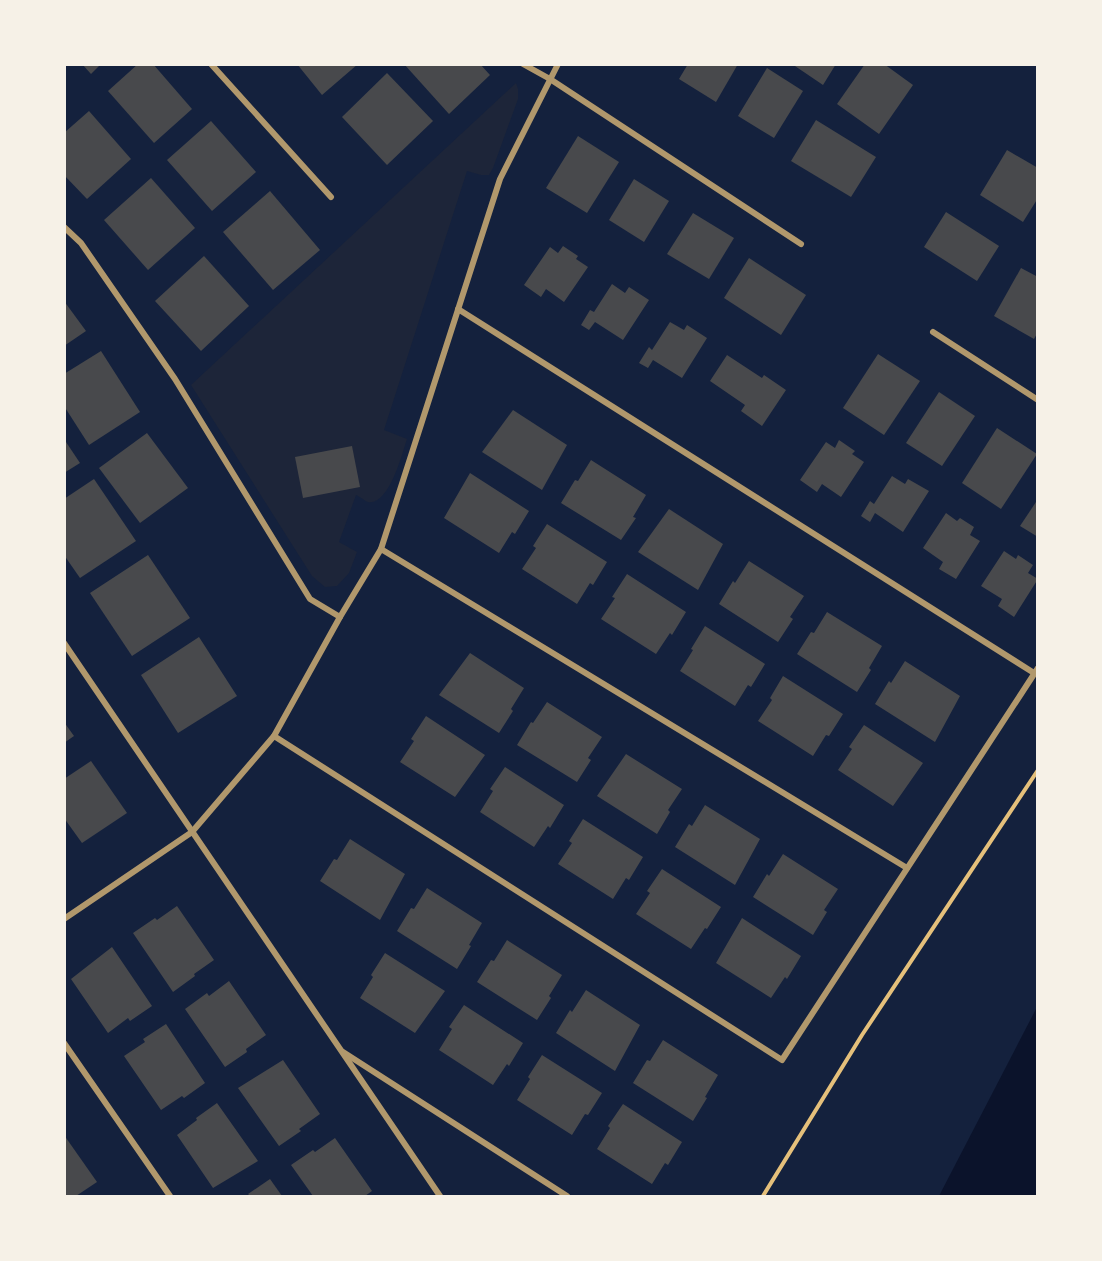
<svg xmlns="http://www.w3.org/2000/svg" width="1102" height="1261" font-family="Lato,sans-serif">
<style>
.green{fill:#1d2539}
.water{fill:#0b132b}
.building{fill:#48494c}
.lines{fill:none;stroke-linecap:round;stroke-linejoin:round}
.path{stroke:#e5c07b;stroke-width:4}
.minor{stroke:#b1986c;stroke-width:6}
</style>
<rect width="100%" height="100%" fill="#14213d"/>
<!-- green -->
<path class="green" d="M516,83L518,89V99L493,168L489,175H481L467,171L384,430L407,439C402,454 389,506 368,502C365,501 359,496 356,495L339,542L357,552L349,573L337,586L325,587L312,576L191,385Z"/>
<!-- water -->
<path class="water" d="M1037,1007V1196H939Z"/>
<!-- building -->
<g class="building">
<path d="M82,64H101L91,74Z"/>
<path d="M138,64H153L192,109L154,143L108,91Z"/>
<path d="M297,64H358L322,95Z"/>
<path d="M404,64H480L490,75L449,114Z"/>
<path d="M688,64H738L716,102L679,79Z"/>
<path d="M792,64H836L823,85Z"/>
<path d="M865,64H884L913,85L879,134L837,104Z"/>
<path d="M767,68L803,91L774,138L738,116Z"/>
<path d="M387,73L433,121L387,165L342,117Z"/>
<path d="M89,111L131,159L87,199L64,175V133Z"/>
<path d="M816,120L876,157L851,197L791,161Z"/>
<path d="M211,121L256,172L212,211L167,160Z"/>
<path d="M578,136L619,162L587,213L546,188Z"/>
<path d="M1007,150L1038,168V198L1023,222L980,195Z"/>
<path d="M151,178L195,228L148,270L104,220Z"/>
<path d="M634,179L669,201L644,242L609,220Z"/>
<path d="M270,191L320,250L273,290L223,232Z"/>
<path d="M946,212L999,246L977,281L924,247Z"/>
<path d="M693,213L734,238L709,279L667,254Z"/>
<path d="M563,246L578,256L576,259L588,267L564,302L546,289L541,297L524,285L550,247L558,253Z"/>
<path d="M204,256L249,306L201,351L155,301Z"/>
<path d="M749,258L806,295L781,335L724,298Z"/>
<path d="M1021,268L1038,277V332L1034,339L994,316Z"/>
<path d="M612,284L625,293L629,287L649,300L623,340L595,322L589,330L581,325L590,310L594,312Z"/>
<path d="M64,301L86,331L64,346Z"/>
<path d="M670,322L684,330L687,325L707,338L682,378L653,360L648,368L639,363L649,347L652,350Z"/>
<path d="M101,351L140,412L89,445L64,406V374Z"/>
<path d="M878,354L920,381L884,435L843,408Z"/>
<path d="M727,355L762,378L764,375L786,390L762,426L741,411L745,405L710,381Z"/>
<path d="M939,392L975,416L942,466L906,443Z"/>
<path d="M513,410L567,445L542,490L482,452Z"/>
<path d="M997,428L1037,454L1001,509L962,483Z"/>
<path d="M147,433L188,488L140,523L99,468Z"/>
<path d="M64,439L80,463L64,473Z"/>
<path d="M839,440L855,451L852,454L864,462L841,497L822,484L817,492L800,480L826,442L835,448Z"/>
<path d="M352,446L360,487L303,498L295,457Z"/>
<path d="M591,460L646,495L633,517L636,518L621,540L561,503L575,480L578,481Z"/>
<path d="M470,473L529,511L515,534L512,532L499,553L444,518Z"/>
<path d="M892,476L905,484L908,479L929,491L903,532L875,513L870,522L861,516L870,501L874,504Z"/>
<path d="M94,479L136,541L80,578L64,555V499Z"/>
<path d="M1038,499V537L1020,526Z"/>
<path d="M669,509L723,544L698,590L638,552Z"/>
<path d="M946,513L957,521L960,518L974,527L970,535L980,541L956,579L939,569L943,562L923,548Z"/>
<path d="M547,524L607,562L593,585L590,583L577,604L522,569L536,548L533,546Z"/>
<path d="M1004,551L1016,559L1018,555L1033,565L1028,573L1038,579L1014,617L998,606L1002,599L981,586Z"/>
<path d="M148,555L190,618L132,656L90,593Z"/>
<path d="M749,561L804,596L790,617L793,619L778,642L719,604L733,581L735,583Z"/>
<path d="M627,574L686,612L672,635L670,633L656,654L601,619L615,598L612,597Z"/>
<path d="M827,612L882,646L869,668L871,670L857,692L797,654L811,632L814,633Z"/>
<path d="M705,626L765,664L751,687L748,685L735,706L680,671L693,650L691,649Z"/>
<path d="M199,637L237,696L178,733L141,675Z"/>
<path d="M470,653L524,688L511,709L513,711L499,733L439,695Z"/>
<path d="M905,661L960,696L935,742L875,704L889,681L891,683Z"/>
<path d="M783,676L843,714L829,736L826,735L813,756L758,721L772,700L770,698Z"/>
<path d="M547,702L602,737L588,758L591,760L577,782L517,745L531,722L533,723Z"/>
<path d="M426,716L485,755L455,797L400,762L414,741L411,739Z"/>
<path d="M64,722L74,736L64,743Z"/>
<path d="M864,725L923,763L893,806L838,770L852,749L849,747Z"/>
<path d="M626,754L682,789L668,810L670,812L657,834L597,796Z"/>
<path d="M91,761L127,813L82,843L64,818V779Z"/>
<path d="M505,767L564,805L550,828L548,826L534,847L480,812L493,791L490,789Z"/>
<path d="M705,805L760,839L735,885L675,847L689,824L692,826Z"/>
<path d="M583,819L643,857L629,880L626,878L613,899L558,864L572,843L569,841Z"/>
<path d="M350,839L405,874L380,920L320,881L334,859L337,860Z"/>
<path d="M783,854L838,889L824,910L827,912L813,935L753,897L767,874L769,876Z"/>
<path d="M662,869L721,907L707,929L705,928L691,949L636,914L650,893L647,891Z"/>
<path d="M427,888L482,923L469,945L471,946L457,969L397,931L411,908L414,909Z"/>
<path d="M177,906L214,960L194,974L195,976L173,992L133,933L155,918L157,920Z"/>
<path d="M742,918L801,956L787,979L785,977L771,998L716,963Z"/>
<path d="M507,940L562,975L549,996L551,998L537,1020L477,982L491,960L494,961Z"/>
<path d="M112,947L152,1006L130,1021L128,1018L108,1033L71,979Z"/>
<path d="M385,953L445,991L415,1033L360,998L373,977L371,975Z"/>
<path d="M229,981L266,1035L246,1049L247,1052L225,1067L185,1009L207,993L209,996Z"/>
<path d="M586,990L640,1025L615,1071L556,1033L570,1010L572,1012Z"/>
<path d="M464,1005L523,1043L509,1066L507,1064L493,1085L439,1050L452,1029L449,1027Z"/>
<path d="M166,1024L205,1083L184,1098L182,1096L161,1110L124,1056L145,1042L143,1039Z"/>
<path d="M663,1040L718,1075L705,1097L707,1098L693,1121L633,1083L647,1060L650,1061Z"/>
<path d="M542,1055L602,1093L588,1115L585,1114L572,1135L517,1100L530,1079L528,1077Z"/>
<path d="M283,1060L320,1114L299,1129L301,1131L279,1146L238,1088Z"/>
<path d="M217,1103L258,1161L213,1188L177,1135L197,1120L196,1118Z"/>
<path d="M623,1104L682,1142L668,1165L665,1163L652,1184L597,1149L610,1128L608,1126Z"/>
<path d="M64,1135L97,1182L76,1196H64Z"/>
<path d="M335,1138L372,1191L365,1196H313L291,1165L313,1150L315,1152Z"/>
<path d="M270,1179L282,1196H250L248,1194Z"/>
</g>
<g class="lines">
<!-- path -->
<path class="path" d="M763,1196L862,1035L1038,770"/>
<!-- minor -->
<g class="minor">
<path d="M211,64L331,197"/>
<path d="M523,64L550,79L801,244"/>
<path d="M64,227L81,243L175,379L310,599L340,617"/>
<path d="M458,309L1034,673"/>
<path d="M933,332L1038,400"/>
<path d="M381,549L907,868"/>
<path d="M64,643L440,1196"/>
<path d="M274,736L782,1060L1038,668"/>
<path d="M64,919L192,832L274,736L340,617L381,549L500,179L558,64"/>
<path d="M64,1043L170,1196"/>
<path d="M343,1052L567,1196"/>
</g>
</g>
<!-- border -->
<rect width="1102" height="1261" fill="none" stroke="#f6f1e7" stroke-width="132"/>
</svg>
